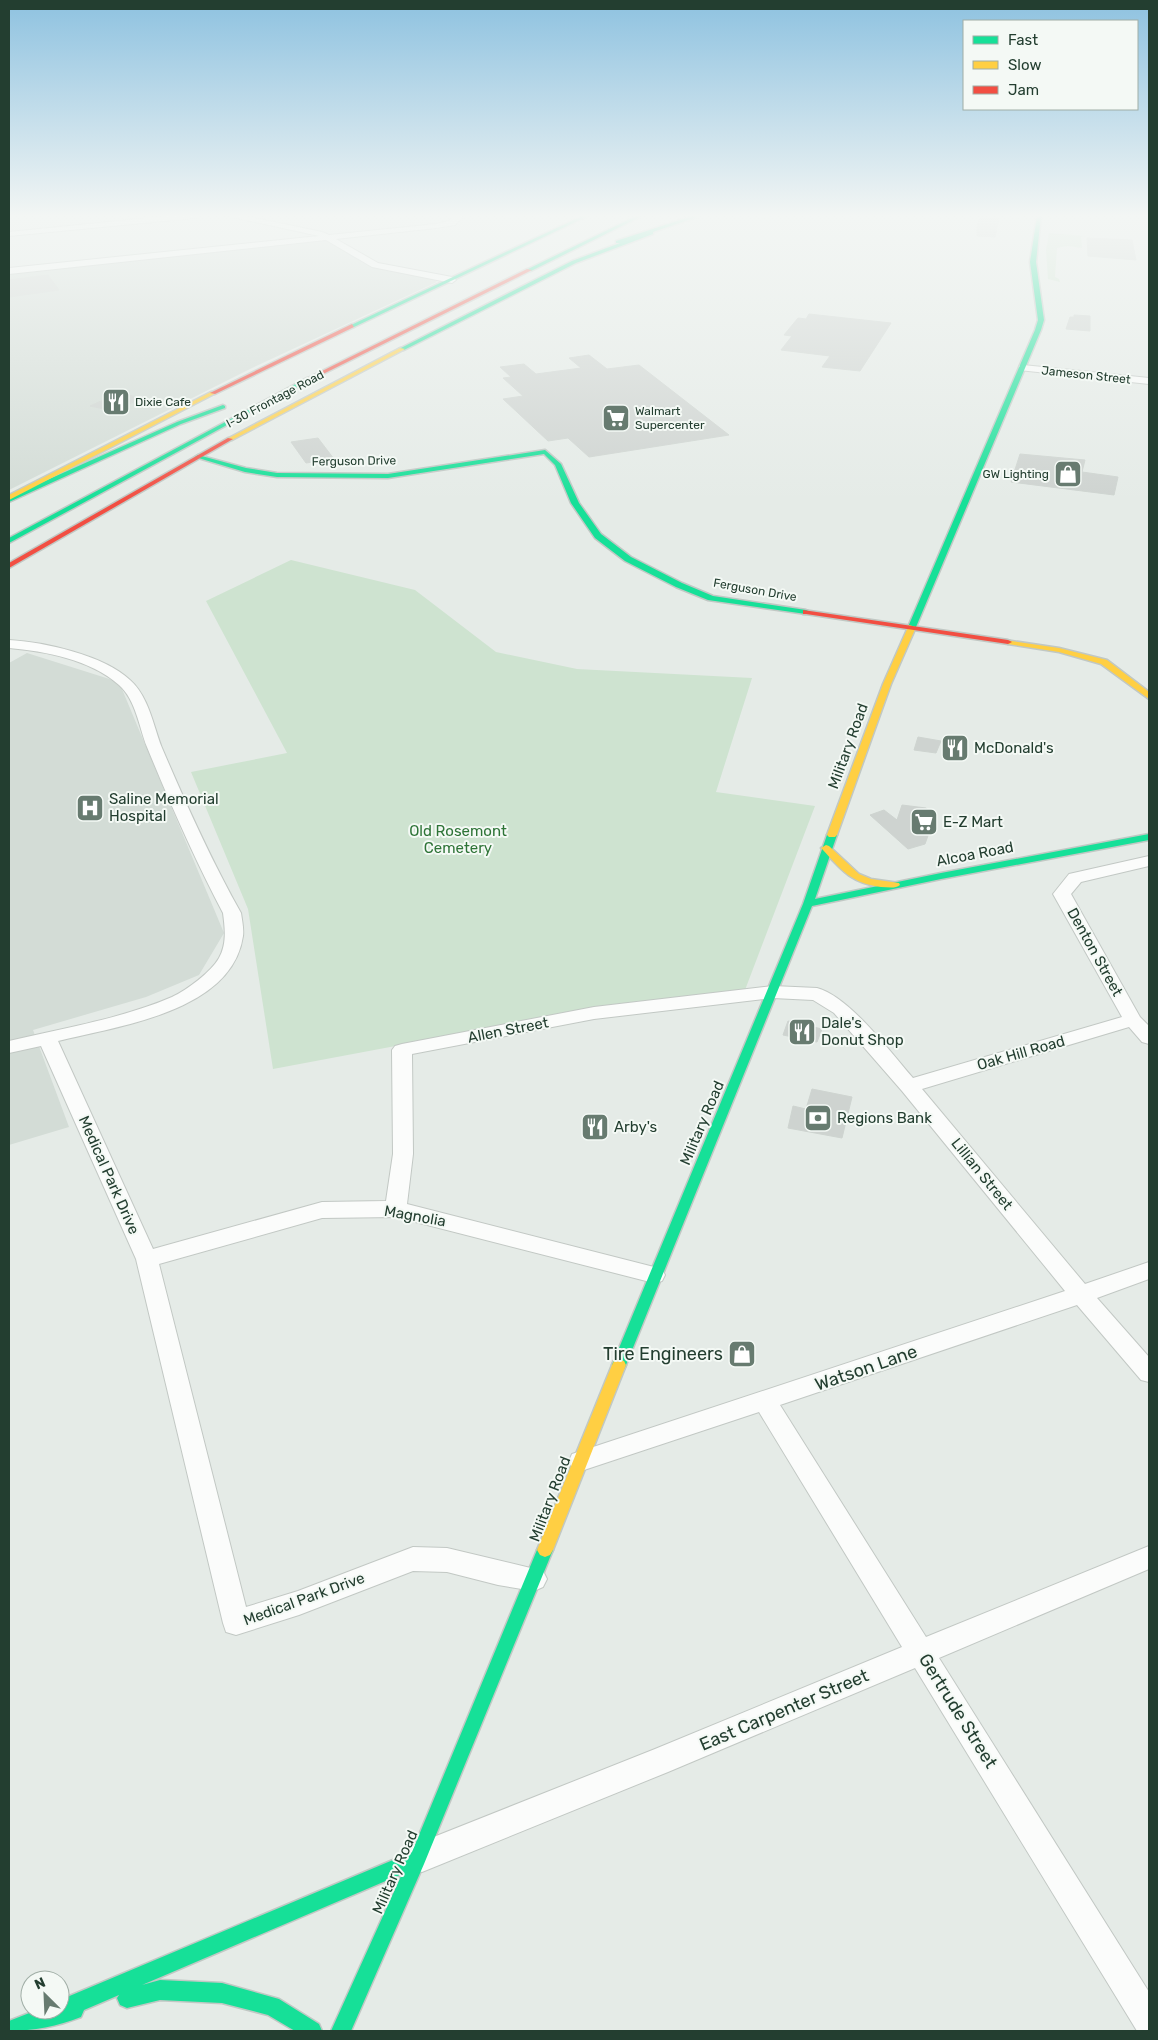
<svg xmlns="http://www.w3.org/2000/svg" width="1158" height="2040" font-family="Rubik,sans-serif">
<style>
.built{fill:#d3dcd6}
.green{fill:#cee3d0}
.building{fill:#ced3d0;stroke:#ced4d0}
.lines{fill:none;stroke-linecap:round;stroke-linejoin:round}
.street-casing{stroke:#c2c8c4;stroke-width:2}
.fast-casing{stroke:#c1c8c4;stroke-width:3}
.slow-casing{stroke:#c1c8c4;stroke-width:3}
.jam-casing{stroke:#c1c8c4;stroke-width:3}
.street{fill:#fbfcfb;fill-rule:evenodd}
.fast{fill:#16e098;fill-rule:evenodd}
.slow{fill:#ffcf43;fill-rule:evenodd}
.jam{fill:#f24e42;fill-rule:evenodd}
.labels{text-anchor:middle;stroke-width:4;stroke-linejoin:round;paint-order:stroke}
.far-street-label{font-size:12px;fill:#233e30;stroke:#f4f9f5}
.far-poi-label{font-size:12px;fill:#233e30;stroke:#f4f9f5;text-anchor:start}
.street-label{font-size:15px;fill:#233e30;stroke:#f4f9f5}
.poi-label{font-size:15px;fill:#233e30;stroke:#f4f9f5;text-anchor:start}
.park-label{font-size:15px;fill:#2e7437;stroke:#f4f9f5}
.near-poi-label{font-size:18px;fill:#233e30;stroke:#f4f9f5;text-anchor:end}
.near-street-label{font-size:18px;fill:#233e30;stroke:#f4f9f5}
</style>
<rect width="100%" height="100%" fill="#e5ebe7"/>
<!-- built -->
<g class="built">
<path d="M323,240L329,241L365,264L435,280L437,282L252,368L9,490V273Z"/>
<path d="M27,653L119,682L224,933L199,975L146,997L33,1030L69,1127L9,1145V663Z"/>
</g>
<!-- green -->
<g class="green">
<path d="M1049,233L1085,236L1081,237L1082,248L1068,246L1057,248L1055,277L1059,279L1060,282L1048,279L1046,250Z"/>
<path d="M291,560L415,590L496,652L577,669L752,678L716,792L815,806L745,990L571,1013L273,1069L248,909L191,772L287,753L206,601Z"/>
</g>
<!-- building -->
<g class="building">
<path d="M981,216L997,218L999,219L995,237L977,236V226Z"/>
<path d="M1087,238L1132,240L1136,260L1088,256Z"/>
<path d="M48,275L59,290L9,297V280Z"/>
<path d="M809,314L891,323L860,371L822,367L830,356L781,350L792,336L784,335L798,318L806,319Z"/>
<path d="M1074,315L1090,316V331L1066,329L1070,317H1074Z"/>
<path d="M589,355L607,369L639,365L729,435L589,457L568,438L548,441L503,399L523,396L503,378L511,377L500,367L524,364L536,374L581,368L569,358Z"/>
<path d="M119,393L142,398L114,411L90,406Z"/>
<path d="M318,438L334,459L306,463L291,442Z"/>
<path d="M1020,454L1085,460L1082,472L1118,477L1114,495L1011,482Z"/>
<path d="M918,737L941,741L936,753L914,750Z"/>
<path d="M902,805L926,808L935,816L925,844L908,849L870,815L884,810L897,820Z"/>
<path d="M788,1021L822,1029L817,1042L783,1035Z"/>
<path d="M812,1089L852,1097L842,1138L788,1128L793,1106L806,1109Z"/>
</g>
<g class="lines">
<!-- street casing -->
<g class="street-casing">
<g id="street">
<path d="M168,216H199L195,218L9,236V232Z"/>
<path d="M228,216H245L322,232L329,235L436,224L449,221L454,216H463L455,225L436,228L336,239L378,263L452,277L456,280L452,283L372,267L326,240L9,274V268L319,236Z"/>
<path d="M1023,365L1149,378V384L1019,370V366Z"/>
<path d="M9,640C44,642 104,655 130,680C149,697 153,725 162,748C186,804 211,860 241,913C242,920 244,929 243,936C232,1012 118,1026 58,1041L153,1249L322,1202L386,1201L393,1154L392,1050L395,1046L402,1044L594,1007L773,986L817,988C850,997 890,1052 913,1078L1122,1017L1053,894L1069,874L1149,856V866L1081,882L1071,894L1140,1017L1149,1026V1044L1142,1042L1129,1027L922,1089L1085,1284L1149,1262V1279L1097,1298L1149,1357V1382L1141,1380L1077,1305L780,1405L926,1637L1149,1546V1569L939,1658L1149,1992V2031H1137L915,1668L668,1772L422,1872L411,1868L407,1857L411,1846L655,1749L902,1647L759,1412L581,1471L572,1468L569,1461L572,1454L1065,1291L902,1091L834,1013L813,1000L773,998L594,1019L412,1054L413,1154L407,1204L654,1267L662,1269L665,1275L662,1281L654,1283L396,1217L322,1218L159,1264L246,1607L298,1591L413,1547L447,1548L543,1571L547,1579L543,1587L534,1591L498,1585L447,1572L413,1571L299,1615L236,1635L226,1632L223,1623L136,1259L41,1046L9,1053V1041C63,1028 121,1019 172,997C187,990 211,972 219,958C227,944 225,928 223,913C195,860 170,803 147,747C139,727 136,700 119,685C91,660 45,651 9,648Z"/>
</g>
</g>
<!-- fast casing -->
<g class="fast-casing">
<g id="fast">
<path d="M582,216H588L354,327L349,326Z"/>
<path d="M636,216H642L531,271L526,270Z"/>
<path d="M692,216H700L653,232V234L576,263L404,350L399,349L572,261L620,243H616V241Z"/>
<path d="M1037,216H1041L1036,262L1044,320L1041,330L916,627L909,629L908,627L1035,330L1038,320L1030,262Z"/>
<path d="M307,378L312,379L9,543V538Z"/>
<path d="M223,405L225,406V408L181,424L9,502V497L177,422Z"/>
<path d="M545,450L561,464L579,503L601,534L631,557L682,583L713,596L806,610L810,612L806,614L708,600L676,587L625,561L595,538L571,503L555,465L544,454L388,478L277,477L245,472L195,457L198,455L246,468L277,473L388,474Z"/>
<path d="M832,832L837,835L815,899L941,873L1149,834V840L941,879L812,906L626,1365L624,1369L619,1371L614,1369L612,1365L803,904L827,835Z"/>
<path d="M545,1543L550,1545L553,1550L424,1864L351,2031H331L402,1874L142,1985L160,1980L222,1983L279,1999L319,2024L322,2031H295L268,2015L222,2003L160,2000L127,2008L120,2005L117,1998L119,1995L84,2010L81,2017C58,2026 33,2031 9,2031V2021L37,2010H60V2000L412,1852L537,1550L540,1545Z"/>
</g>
</g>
<!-- slow casing -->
<g class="slow-casing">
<g id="slow">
<path d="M400,348L405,349L232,440L227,439Z"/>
<path d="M211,392L216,393L9,500V495Z"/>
<path d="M909,625L916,627L891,684L837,835L835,837H829L827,835L883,684Z"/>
<path d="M1005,640L1059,648L1107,660L1149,692V699L1101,664L1059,652L1008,644L1004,642Z"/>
<path d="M826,845L829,846L859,874L871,879L899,883L900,885C895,889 888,887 881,887C852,883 842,871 823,850L821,848Z"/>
<path d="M619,1359L624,1361L626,1365L553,1550L550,1555L545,1557L540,1555L537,1550L612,1365L614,1361Z"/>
</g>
</g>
<!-- jam casing -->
<g class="jam-casing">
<g id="jam">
<path d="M527,269L532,270L311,380L306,379Z"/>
<path d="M352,324L354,327L215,394L210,393Z"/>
<path d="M228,438L233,439L9,568V563Z"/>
<path d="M803,610L1008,640L1012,642L1008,644L806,614H803Z"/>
</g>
</g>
<!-- street -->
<use href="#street" class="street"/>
<!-- fast -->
<use href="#fast" class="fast"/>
<!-- slow -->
<use href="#slow" class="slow"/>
<!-- jam -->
<use href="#jam" class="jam"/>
</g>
<!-- sky -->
<linearGradient id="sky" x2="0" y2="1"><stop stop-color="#8ec2e0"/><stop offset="0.43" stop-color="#f3f6f4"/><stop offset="1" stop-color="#f3f6f4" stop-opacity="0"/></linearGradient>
<rect width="1158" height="502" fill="url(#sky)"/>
<!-- icons -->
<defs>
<g id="restaurant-square" transform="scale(1.4375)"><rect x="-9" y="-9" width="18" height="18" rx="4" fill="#677b70" stroke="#f4f9f5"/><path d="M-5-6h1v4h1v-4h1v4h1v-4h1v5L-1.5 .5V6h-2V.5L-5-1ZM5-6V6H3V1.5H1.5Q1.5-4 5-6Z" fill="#fff"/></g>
<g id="supermarket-square" transform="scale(1.4375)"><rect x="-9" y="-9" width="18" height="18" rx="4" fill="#677b70" stroke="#f4f9f5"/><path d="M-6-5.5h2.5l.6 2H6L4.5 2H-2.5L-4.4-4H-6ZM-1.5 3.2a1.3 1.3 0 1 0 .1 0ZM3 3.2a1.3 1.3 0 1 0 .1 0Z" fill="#fff"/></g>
<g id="shop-square" transform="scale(1.4375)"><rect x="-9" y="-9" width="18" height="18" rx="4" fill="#677b70" stroke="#f4f9f5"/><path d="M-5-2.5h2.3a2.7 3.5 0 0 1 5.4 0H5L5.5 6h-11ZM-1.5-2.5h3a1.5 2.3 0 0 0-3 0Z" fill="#fff"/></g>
<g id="hospital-square" transform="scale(1.4375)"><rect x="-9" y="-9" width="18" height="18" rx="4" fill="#677b70" stroke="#f4f9f5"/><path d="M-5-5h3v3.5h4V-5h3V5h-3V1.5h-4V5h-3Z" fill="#fff"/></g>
<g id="bank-square" transform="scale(1.4375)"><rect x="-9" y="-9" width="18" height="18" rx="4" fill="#677b70" stroke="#f4f9f5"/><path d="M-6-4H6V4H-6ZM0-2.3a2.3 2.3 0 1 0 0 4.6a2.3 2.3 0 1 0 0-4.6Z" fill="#fff"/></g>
</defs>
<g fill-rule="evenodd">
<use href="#restaurant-square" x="116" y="402"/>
<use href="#supermarket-square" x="616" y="418"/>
<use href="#shop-square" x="1068" y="474"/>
<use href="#restaurant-square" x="955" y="748"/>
<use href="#hospital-square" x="90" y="808"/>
<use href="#supermarket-square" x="924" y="822"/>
<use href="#restaurant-square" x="802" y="1032"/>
<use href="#bank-square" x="818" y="1118"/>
<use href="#restaurant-square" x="595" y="1127"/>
<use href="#shop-square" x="742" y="1354"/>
</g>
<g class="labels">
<!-- far-street labels -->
<g class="far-street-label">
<text transform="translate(1086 375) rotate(6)" y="4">Jameson Street</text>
<text transform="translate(275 399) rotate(-28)" y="4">I-30 Frontage Road</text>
<text transform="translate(354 461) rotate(-1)" y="4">Ferguson Drive</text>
<text transform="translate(755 590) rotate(10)" y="4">Ferguson Drive</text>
</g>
<!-- far-poi labels -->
<g class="far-poi-label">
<text x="135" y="406">Dixie Cafe</text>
<text x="635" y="415">Walmart<tspan x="635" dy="14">Supercenter</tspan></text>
<text x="1049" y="478" text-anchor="end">GW Lighting</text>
</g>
<!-- street labels -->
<g class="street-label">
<text transform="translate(848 746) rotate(-70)" y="5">Military Road</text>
<text transform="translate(975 854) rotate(-11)" y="5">Alcoa Road</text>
<text transform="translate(1095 952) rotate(61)" y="5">Denton Street</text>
<text transform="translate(508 1030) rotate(-11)" y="5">Allen Street</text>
<text transform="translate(1021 1053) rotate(-16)" y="5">Oak Hill Road</text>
<text transform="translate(702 1123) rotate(-67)" y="5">Military Road</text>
<text transform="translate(982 1174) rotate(51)" y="5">Lillian Street</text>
<text transform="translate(109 1175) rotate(66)" y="5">Medical Park Drive</text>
<text transform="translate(415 1216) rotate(10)" y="5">Magnolia</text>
<text transform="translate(550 1499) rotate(-69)" y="5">Military Road</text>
<text transform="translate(304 1599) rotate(-20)" y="5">Medical Park Drive</text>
<text transform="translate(395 1872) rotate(-66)" y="5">Military Road</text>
</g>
<!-- poi labels -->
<g class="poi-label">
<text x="974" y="753">McDonald's</text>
<text x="109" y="804">Saline Memorial<tspan x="109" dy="17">Hospital</tspan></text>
<text x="943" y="827">E-Z Mart</text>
<text x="821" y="1028">Dale's<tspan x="821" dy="17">Donut Shop</tspan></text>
<text x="837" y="1123">Regions Bank</text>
<text x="614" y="1132">Arby's</text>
</g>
<!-- park labels -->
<g class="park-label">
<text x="458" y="836">Old Rosemont<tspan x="458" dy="17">Cemetery</tspan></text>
</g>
<!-- near-poi labels -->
<g class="near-poi-label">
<text x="723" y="1360">Tire Engineers</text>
</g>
<!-- near-street labels -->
<g class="near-street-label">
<text transform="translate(866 1368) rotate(-19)" y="6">Watson Lane</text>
<text transform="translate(784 1710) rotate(-23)" y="6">East Carpenter Street</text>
<text transform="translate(958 1711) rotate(58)" y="6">Gertrude Street</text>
</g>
</g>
<!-- border -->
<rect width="1158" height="2040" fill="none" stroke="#233e30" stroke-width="20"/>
<!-- legend -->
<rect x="963" y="20" width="175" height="90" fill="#f4f9f5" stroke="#a0aea6"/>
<rect x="973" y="36" width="25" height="8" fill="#16e098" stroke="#a0aea6"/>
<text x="1008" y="45" font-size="15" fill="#233e30">Fast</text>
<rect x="973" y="61" width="25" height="8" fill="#ffcf43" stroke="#a0aea6"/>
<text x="1008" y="70" font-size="15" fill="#233e30">Slow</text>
<rect x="973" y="86" width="25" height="8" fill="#f24e42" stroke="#a0aea6"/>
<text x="1008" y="95" font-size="15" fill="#233e30">Jam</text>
<!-- north arrow -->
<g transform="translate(45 1995) rotate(336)"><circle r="24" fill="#f4f9f5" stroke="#a0aea6"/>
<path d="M0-4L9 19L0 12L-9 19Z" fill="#677b70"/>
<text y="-8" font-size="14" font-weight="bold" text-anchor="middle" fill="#233e30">N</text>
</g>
</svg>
